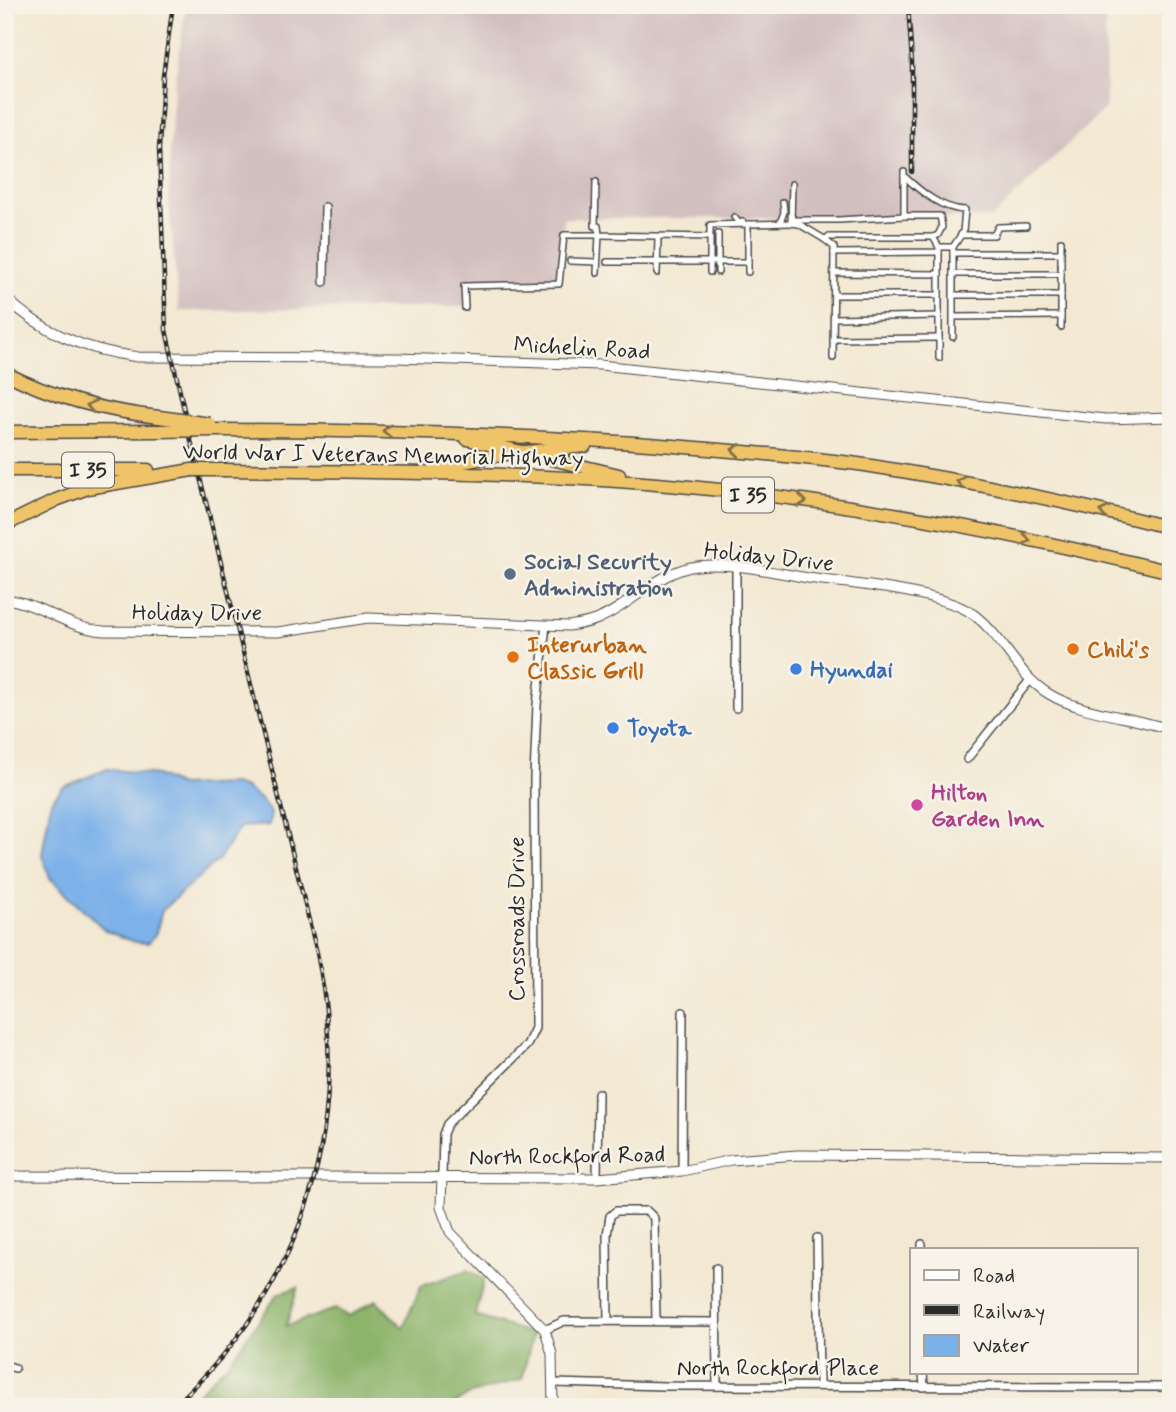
<svg xmlns="http://www.w3.org/2000/svg" width="1176" height="1412" font-family="Mynerve,sans-serif">
<style>
.industrial{fill:#d2bfbf}
.forest{fill:#8cb46a;stroke:#5c704a;stroke-width:2}
.water{fill:#7bb1e9;stroke:#536e8a;stroke-width:2}
.lines{fill:none;stroke-linecap:round;stroke-linejoin:round}
.pedestrian-casing{stroke:#494744;stroke-width:8}
.minor-casing{stroke:#494744;stroke-width:10}
.tertiary-casing{stroke:#494744;stroke-width:11}
.motorway-casing{stroke:#494744;stroke-width:15}
.pedestrian{stroke:#fff;stroke-width:5}
.minor{stroke:#fff;stroke-width:7}
.tertiary{stroke:#fff;stroke-width:9}
.motorway{stroke:#efc469;stroke-width:12}
.rail-casing{stroke:#2b2b2b;stroke-width:4.5}
.rail{stroke:#f7f3e8;stroke-width:2;stroke-dasharray:5;stroke-linecap:butt}
.motorway-bridge-casing{stroke:#494744;stroke-width:15;stroke-linecap:butt}
.motorway-bridge{stroke:#efc469;stroke-width:12}
.oneway{stroke:#837047}
.service-dot{fill:#5c6f8a;stroke:#f7f3e8;stroke-width:2.5}
.food-dot{fill:#e8710a;stroke:#f7f3e8;stroke-width:2.5}
.shop-dot{fill:#3f7fe0;stroke:#f7f3e8;stroke-width:2.5}
.hotel-dot{fill:#d1479c;stroke:#f7f3e8;stroke-width:2.5}
.labels{text-anchor:middle;stroke-width:5;stroke-linejoin:round;paint-order:stroke}
.shield{fill:#f7f3e8;stroke:#686764;stroke-width:2}
.shield-label{font-size:21px;font-weight:bold;fill:#2b2b2b}
.street-label{font-size:23px;fill:#2b2b2b;stroke:#f7f3e8}
.service-label{font-size:23px;font-weight:bold;fill:#4e5e75;stroke:#f7f3e8;text-anchor:start}
.food-label{font-size:23px;font-weight:bold;fill:#c56008;stroke:#f7f3e8;text-anchor:start}
.shop-label{font-size:23px;font-weight:bold;fill:#366cbe;stroke:#f7f3e8;text-anchor:start}
.hotel-label{font-size:23px;font-weight:bold;fill:#b23c85;stroke:#f7f3e8;text-anchor:start}
</style>
<rect width="100%" height="100%" fill="#f7f3e8"/>
<filter id="ink" filterUnits="userSpaceOnUse"><feTurbulence type="fractalNoise" baseFrequency=".0143" numOctaves="2"/><feDisplacementMap in="SourceGraphic" scale="14" xChannelSelector="R" yChannelSelector="G"/><feConvolveMatrix kernelMatrix="1 2 1 2 8 2 1 2 1" color-interpolation-filters="sRGB"/></filter>
<filter id="wash" filterUnits="userSpaceOnUse"><feTurbulence type="fractalNoise" baseFrequency=".00686" numOctaves="4" result="noise"/><feDisplacementMap in="SourceGraphic" scale="28" xChannelSelector="R" yChannelSelector="G"/><feGaussianBlur stdDeviation="1.57" result="paint"/><feColorMatrix in="noise" values="0 0 0 0 0 0 0 0 0 0 0 0 0 0 0 0 0 1.4 0 .05"/><feComposite in="paint" operator="in"/></filter>
<g filter="url(#wash)">
<rect width="100%" height="100%" fill="#f3e8d2"/>
<!-- industrial -->
<path class="industrial" d="M186,5H1105L1106,107L992,218H564L560,281L465,283L467,307L179,311L169,205L170,148L174,86Z"/>
<!-- forest -->
<path class="forest" d="M468,1270L484,1279L475,1316L533,1334L522,1379L468,1395L450,1407H184L229,1362L278,1294L298,1287L286,1326L335,1309L349,1316L376,1300L403,1328L421,1286Z"/>
<!-- water -->
<path class="water" d="M107,769L157,775L179,786L233,784L245,788L262,801L271,813L269,825L240,827L219,859L162,910L156,933L148,943L135,942L106,931L50,878L42,855L51,801L63,787Z"/>
</g>
<g filter="url(#ink)">
<g class="lines">
<!-- pedestrian casing -->
<g class="pedestrian-casing">
<g id="pedestrian">
<path d="M904,176V216H940L942,227L938,235L933,237"/>
<path d="M596,182L595,226H598L599,235L710,237V225L791,223"/>
<path d="M792,184L791,223L799,224L824,239L829,237H933L939,247H953L963,232L965,210C941,209 921,192 904,176V172"/>
<path d="M734,217L739,223L743,222"/>
<path d="M793,218L794,220H839L904,216"/>
<path d="M780,223L784,212L783,202"/>
<path d="M748,224V272"/>
<path d="M961,235H994L998,227L1026,226"/>
<path d="M710,237V272"/>
<path d="M824,239L834,247L833,358"/>
<path d="M1061,241V327"/>
<path d="M939,252V358"/>
<path d="M834,253L939,252V247"/>
<path d="M953,253H1061"/>
<path d="M570,261L597,262"/>
<path d="M607,262H748"/>
<path d="M718,272V234"/>
<path d="M657,273L658,238"/>
<path d="M834,273L939,274"/>
<path d="M953,274H1061"/>
<path d="M834,295H939"/>
<path d="M954,295H1061"/>
<path d="M465,308L464,286L559,284L564,235H599L597,273"/>
<path d="M954,317L1061,316"/>
<path d="M834,318L939,316"/>
<path d="M953,337V250"/>
<path d="M833,339L939,338"/>
</g>
</g>
<!-- minor casing -->
<g class="minor-casing">
<g id="minor">
<path d="M324,282L325,207"/>
<path d="M736,708V567"/>
<path d="M967,759L1030,680"/>
<path d="M682,1171L683,1012"/>
<path d="M442,1176L443,1134L447,1124L527,1045L535,1028L534,778L537,705L546,625"/>
<path d="M597,1178L598,1093"/>
<path d="M817,1238L819,1386"/>
<path d="M922,1244V1249"/>
<path d="M716,1268L717,1385"/>
<path d="M608,1321L607,1235L610,1216L616,1211H647L654,1218L656,1321"/>
<path d="M545,1330L564,1321L716,1322"/>
<path d="M5,1365L15,1368"/>
<path d="M923,1372L924,1387"/>
<path d="M553,1383L665,1386L1171,1387"/>
</g>
</g>
<!-- tertiary casing -->
<g class="tertiary-casing">
<g id="tertiary">
<path d="M5,297C41,332 88,351 138,357L397,358L600,365L1106,419L1171,417"/>
<path d="M5,599C41,603 67,629 104,631L278,632L368,618L569,626C580,624 590,623 600,618C634,603 658,571 697,566C734,562 772,572 808,578C851,584 903,588 944,601C954,604 964,608 973,614C1004,637 1016,674 1049,694C1079,713 1135,717 1171,730"/>
<path d="M5,1176L597,1178L682,1171L731,1160L798,1155L1171,1158"/>
<path d="M442,1176L441,1207L450,1232L545,1330L552,1354L553,1407"/>
</g>
</g>
<!-- motorway casing -->
<g class="motorway-casing">
<g id="motorway">
<path d="M5,373C54,398 104,411 159,417"/>
<path d="M215,430C360,430 504,434 649,444C721,450 793,455 865,465C967,481 1070,502 1171,528"/>
<path d="M5,432L158,431"/>
<path d="M467,439L619,475"/>
<path d="M436,467L506,454L585,446"/>
<path d="M5,470H148"/>
<path d="M225,470C377,472 529,472 680,486C845,501 1010,532 1171,572"/>
<path d="M5,525L56,500L88,488L192,470"/>
</g>
</g>
<!-- pedestrian -->
<use href="#pedestrian" class="pedestrian"/>
<!-- minor -->
<use href="#minor" class="minor"/>
<!-- tertiary -->
<use href="#tertiary" class="tertiary"/>
<!-- motorway -->
<use href="#motorway" class="motorway"/>
<!-- rail casing -->
<g class="rail-casing">
<g id="rail">
<path d="M908,5L912,62V172"/>
<path d="M173,1407C305,1288 353,1125 317,953L192,445L166,330L159,149L163,76L173,5"/>
</g>
</g>
<!-- rail -->
<use href="#rail" class="rail"/>
<!-- motorway-bridge casing -->
<g class="motorway-bridge-casing">
<g id="motorway-bridge">
<path d="M159,417L210,424"/>
<path d="M158,431L215,430"/>
<path d="M192,470H225"/>
</g>
</g>
<!-- motorway-bridge -->
<use href="#motorway-bridge" class="motorway-bridge"/>
</g>
<!-- one-way arrows -->
<defs><path id="oneway-chevron" d="M-2-3.5L2.5 0L-2 3.5" fill="none" stroke-width="1.6" stroke-linecap="round" stroke-linejoin="round" transform="scale(1.75)"/></defs>
<g class="oneway">
<use href="#oneway-chevron" transform="translate(91 406) rotate(-168)"/>
<use href="#oneway-chevron" transform="translate(387 431) rotate(-180)"/>
<use href="#oneway-chevron" transform="translate(736 450) rotate(-174)"/>
<use href="#oneway-chevron" transform="translate(961 482) rotate(-169)"/>
<use href="#oneway-chevron" transform="translate(802 501) rotate(7)"/>
<use href="#oneway-chevron" transform="translate(1104 512) rotate(-167)"/>
<use href="#oneway-chevron" transform="translate(1026 540) rotate(11)"/>
</g>
</g>
<!-- markers -->
<circle class="service-dot" cx="510" cy="574" r="7"/>
<g class="food-dot">
<circle cx="1073" cy="649" r="7"/>
<circle cx="513" cy="657" r="7"/>
</g>
<g class="shop-dot">
<circle cx="796" cy="669" r="7"/>
<circle cx="613" cy="728" r="7"/>
</g>
<circle class="hotel-dot" cx="917" cy="805" r="7"/>
<g class="labels">
<!-- shield labels -->
<g class="shield">
<rect x="62" y="452.5" width="52" height="35" rx="5"/>
<rect x="722" y="477.5" width="52" height="35" rx="5"/>
</g>
<g class="shield-label">
<text x="88" y="477">I 35</text>
<text x="748" y="502">I 35</text>
</g>
<!-- street labels -->
<g class="street-label">
<text transform="translate(582 347) rotate(3)" y="8">Michelin Road</text>
<text transform="translate(383 454) rotate(1)" y="8">World War I Veterans Memorial Highway</text>
<text transform="translate(769 556) rotate(6)" y="8">Holiday Drive</text>
<text x="197" y="620">Holiday Drive</text>
<text transform="translate(516 919) rotate(-90)" y="8">Crossroads Drive</text>
<text transform="translate(567 1155) rotate(-1)" y="8">North Rockford Road</text>
<text x="778" y="1375">North Rockford Place</text>
</g>
<!-- service labels -->
<g class="service-label">
<text x="524" y="569">Social Security<tspan x="524" dy="26">Administration</tspan></text>
</g>
<!-- food labels -->
<g class="food-label">
<text x="527" y="652">Interurban<tspan x="527" dy="26">Classic Grill</tspan></text>
<text x="1087" y="657">Chili's</text>
</g>
<!-- shop labels -->
<g class="shop-label">
<text x="810" y="677">Hyundai</text>
<text x="627" y="736">Toyota</text>
</g>
<!-- hotel labels -->
<g class="hotel-label">
<text x="931" y="800">Hilton<tspan x="931" dy="26">Garden Inn</tspan></text>
</g>
</g>
<!-- margin -->
<rect width="1176" height="1412" fill="none" stroke="#f7f3e8" stroke-width="28"/>
<!-- legend -->
<rect x="910" y="1248" width="228" height="126" fill="#f7f3e8" stroke="#a5a39c" stroke-width="2"/>
<rect x="924" y="1270" width="35" height="10" fill="#ffffff" stroke="#a5a39c" stroke-width="2"/>
<text x="973" y="1282" font-size="21" fill="#2b2b2b">Road</text>
<rect x="924" y="1305" width="35" height="10" fill="#2b2b2b" stroke="#a5a39c" stroke-width="2"/>
<text x="973" y="1318" font-size="21" fill="#2b2b2b">Railway</text>
<rect x="924" y="1335" width="35" height="21" fill="#7bb1e9" stroke="#a5a39c" stroke-width="2"/>
<text x="973" y="1352" font-size="21" fill="#2b2b2b">Water</text>
</svg>
